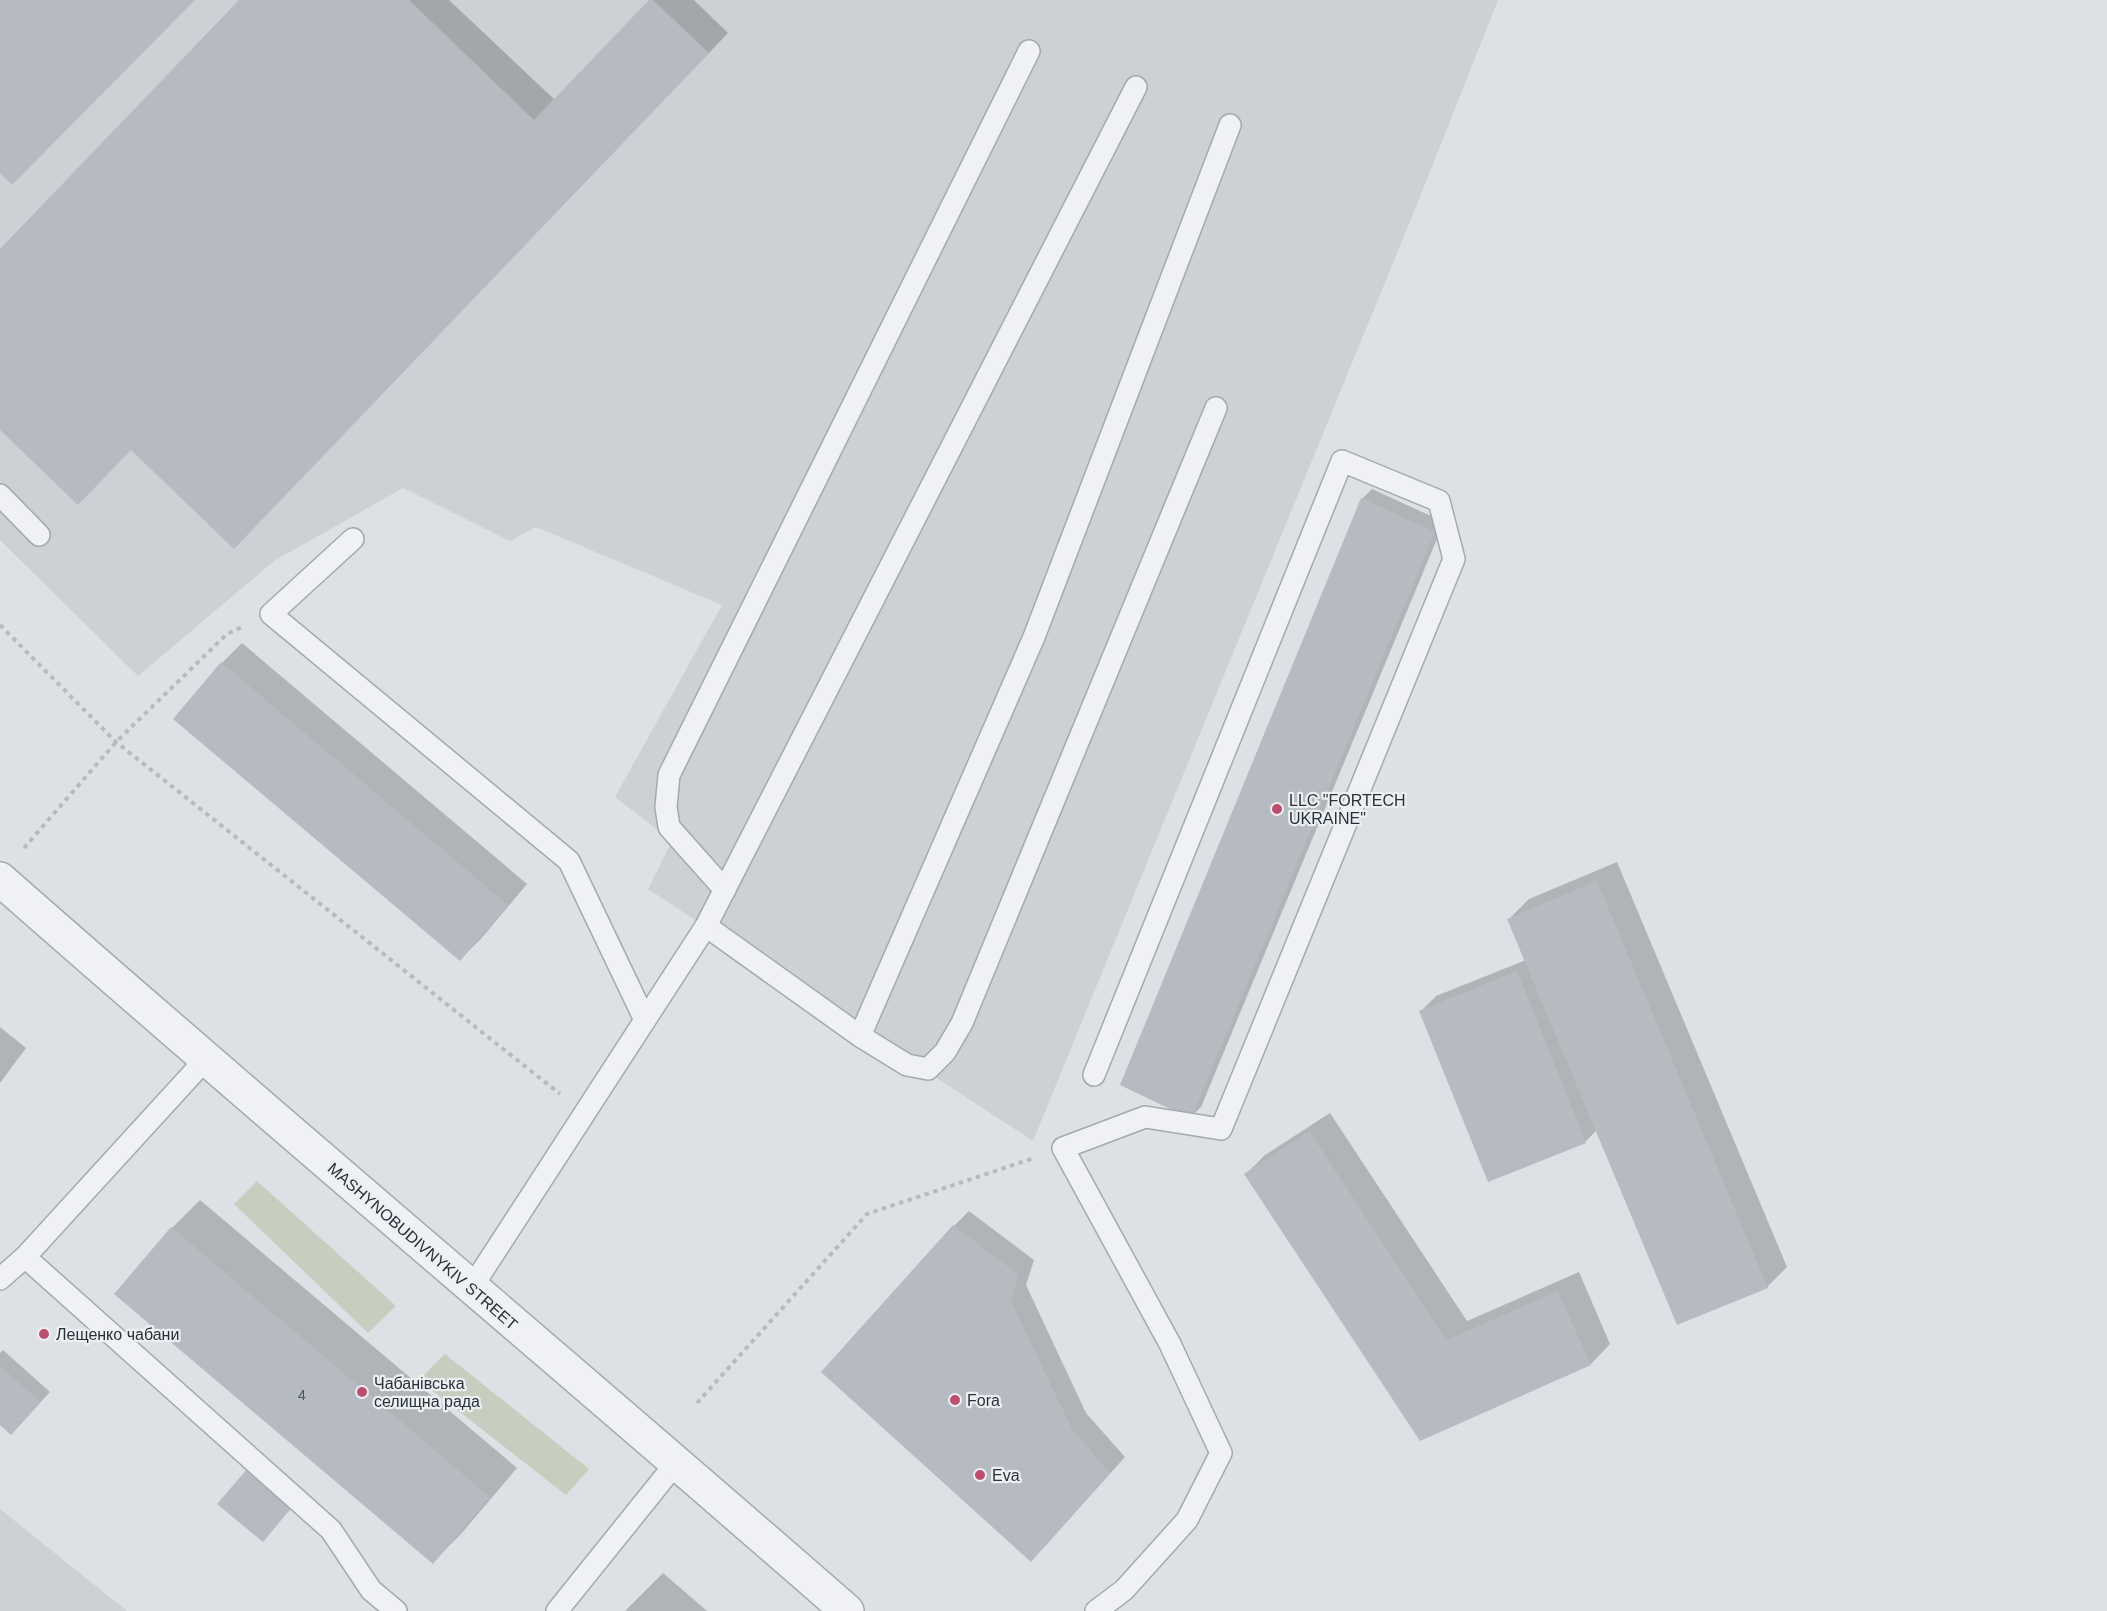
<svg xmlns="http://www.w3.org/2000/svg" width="2107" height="1611" font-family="Helvetica,sans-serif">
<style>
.built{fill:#cbd1d5}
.green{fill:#c5cebf}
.shadow{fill:#0003}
.building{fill:#b5bbc1}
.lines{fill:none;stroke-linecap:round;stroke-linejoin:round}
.service-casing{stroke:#a3a9ae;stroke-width:24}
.tertiary-casing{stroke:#a3a9ae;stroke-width:36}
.path{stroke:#b7bbc0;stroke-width:4;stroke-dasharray:4.5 4.5;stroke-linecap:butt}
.service{stroke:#eff1f4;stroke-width:21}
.tertiary{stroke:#eff1f4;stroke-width:33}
.poi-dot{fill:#bd4f6e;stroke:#ecf0f3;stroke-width:2}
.labels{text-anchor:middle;stroke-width:4.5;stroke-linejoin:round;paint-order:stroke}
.number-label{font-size:14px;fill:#4b545b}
.poi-label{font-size:16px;fill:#283139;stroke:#ecf0f3;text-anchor:start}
.street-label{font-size:16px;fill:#283139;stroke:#ecf0f3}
</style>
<rect width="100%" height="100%" fill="#dde1e5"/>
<!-- built -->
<g class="built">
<path d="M0,0H1498L1418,202L1033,1141L648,889L672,841L615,797L722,605L536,527L510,541L403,488L274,561L138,676L0,540Z"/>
<path d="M0,1509L127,1611H0Z"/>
</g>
<!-- green -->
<g class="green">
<path d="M257,1181L396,1306L368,1333L234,1204Z"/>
<path d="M445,1354L589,1469L566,1495L419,1380Z"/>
</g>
<!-- shadow -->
<g class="shadow">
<path d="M241,0H449L555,100L651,0H694L728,33L254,527L131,448L0,428V251Z"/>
<path d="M1372,489L1444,522L1201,1107L1191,1117L1362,499Z"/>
<path d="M242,643L527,884L480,940L460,959L222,663Z"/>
<path d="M1617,862L1787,1267L1767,1287L1597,1130L1585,1142L1421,1011L1436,996L1526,960L1509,919L1529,899Z"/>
<path d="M0,1027L26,1048L0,1083Z"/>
<path d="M1330,1113L1467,1321L1579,1272L1610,1344L1591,1364L1420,1439L1246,1174L1265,1155Z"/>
<path d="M200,1200L517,1468L461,1534L433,1562L172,1228Z"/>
<path d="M969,1211L1034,1260L1026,1285L1086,1413L1125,1457L1046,1545L954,1226Z"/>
<path d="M3,1350L50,1392L21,1423H0V1353Z"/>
<path d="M663,1573L707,1611H625Z"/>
</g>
<!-- building -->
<g class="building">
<path d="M0,0H195L12,185L0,173Z"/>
<path d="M239,0H409L534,120L649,0H653L709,53L234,549L131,450L78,505L0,430V249Z"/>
<path d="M1361,498L1435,532L1191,1119L1120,1085Z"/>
<path d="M221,662L508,905L460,961L173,719Z"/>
<path d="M1597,881L1768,1288L1677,1325L1507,919Z"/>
<path d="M1517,971L1586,1143L1488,1182L1419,1011Z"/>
<path d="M1309,1131L1447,1340L1558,1291L1591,1365L1420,1441L1244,1174Z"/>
<path d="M953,1225L1019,1275L1011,1301L1072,1429L1110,1473L1031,1562L821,1372Z"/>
<path d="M171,1227L490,1497L433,1564L114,1294Z"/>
<path d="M0,1366L41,1402L11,1435L0,1425Z"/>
<path d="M248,1468L293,1506L263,1542L217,1504Z"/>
</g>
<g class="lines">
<!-- service casing -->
<g class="service-casing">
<g id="service">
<path d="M0,495L39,535"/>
<path d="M353,539L271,614L569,861L645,1020"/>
<path d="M725,890L669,827L666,807L669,775L1029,51"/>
<path d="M706,926L860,1036L907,1065L928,1069L945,1052L962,1023L1216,408"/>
<path d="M860,1036L1034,637L1230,125"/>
<path d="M1094,1075L1342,461L1439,501L1454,559L1221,1129L1145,1117L1063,1148L1170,1344L1221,1453L1187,1520L1124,1590L1096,1611"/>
<path d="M25,1257L331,1530L371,1590L396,1611"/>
<path d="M0,1279L25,1257L205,1060"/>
<path d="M472,1287L706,926L1136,87"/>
<path d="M557,1611L676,1463"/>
</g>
</g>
<!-- tertiary casing -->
<g class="tertiary-casing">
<path id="tertiary" d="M0,879C280,1126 566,1365 847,1611"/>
</g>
<!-- path -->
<g class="path">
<path d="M0,625L116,742L560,1094"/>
<path d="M24,848L116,742L227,634L244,626"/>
<path d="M697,1403L867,1214L1034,1158"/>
</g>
<!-- service -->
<use href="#service" class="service"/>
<!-- tertiary -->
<use href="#tertiary" class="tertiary"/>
</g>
<!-- markers -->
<g class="poi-dot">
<circle cx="1277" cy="809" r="6"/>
<circle cx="44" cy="1334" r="6"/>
<circle cx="362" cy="1392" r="6"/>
<circle cx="955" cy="1400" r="6"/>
<circle cx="980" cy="1475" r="6"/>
</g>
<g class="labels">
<!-- number labels -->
<g class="number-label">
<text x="302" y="1400">4</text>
</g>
<!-- poi labels -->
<g class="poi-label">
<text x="1289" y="806">LLC "FORTECH<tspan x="1289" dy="18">UKRAINE"</tspan></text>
<text x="56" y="1340">Лещенко чабани</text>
<text x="374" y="1389">Чабанівська<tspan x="374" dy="18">селищна рада</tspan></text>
<text x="967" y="1406">Fora</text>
<text x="992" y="1481">Eva</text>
</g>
<!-- street labels -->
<g class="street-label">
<text transform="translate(423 1246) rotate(41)" y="6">MASHYNOBUDIVNYKIV STREET</text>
</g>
</g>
</svg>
